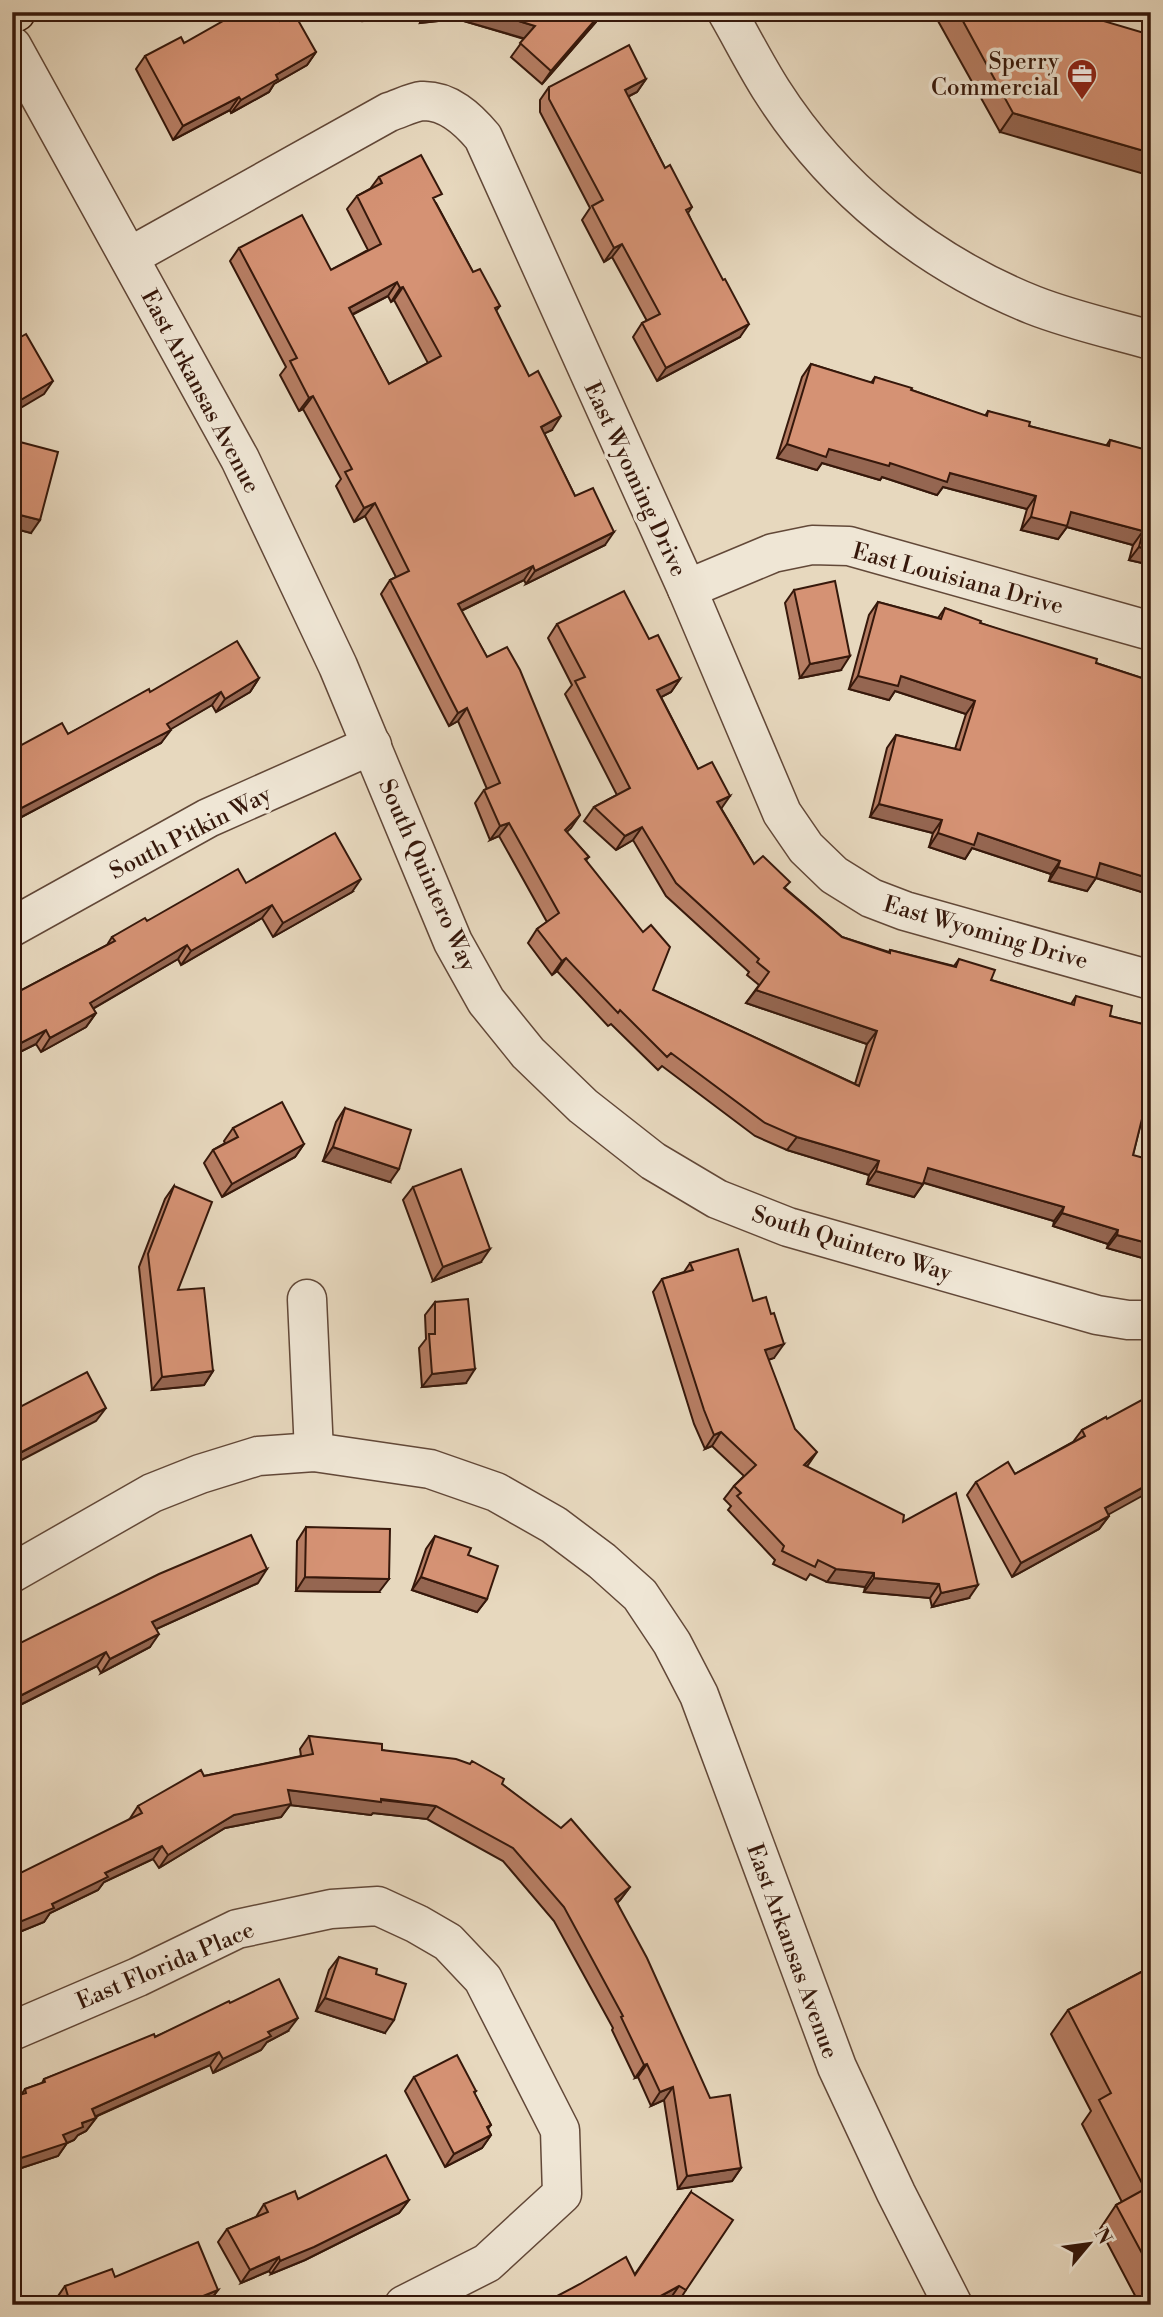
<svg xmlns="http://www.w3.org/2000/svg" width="1163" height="2317" font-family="'Libre Bodoni',serif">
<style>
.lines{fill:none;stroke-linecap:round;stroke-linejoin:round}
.street-casing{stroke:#624838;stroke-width:41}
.primary-casing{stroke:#36180b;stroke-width:41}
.street{stroke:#efe6d5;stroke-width:38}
.primary{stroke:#e7d8be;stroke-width:38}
.wall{fill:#b77e64;stroke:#36180b;stroke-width:2;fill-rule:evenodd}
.shaded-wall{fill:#956651;stroke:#36180b;stroke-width:2}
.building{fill:#d59274;stroke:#36180b;stroke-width:2;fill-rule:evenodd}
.labels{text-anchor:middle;stroke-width:7;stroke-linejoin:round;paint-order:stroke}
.poi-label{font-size:23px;fill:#36180b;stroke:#efe6d5;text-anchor:end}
.street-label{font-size:23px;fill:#36180b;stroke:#efe6d5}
</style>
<rect width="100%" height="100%" fill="#e7d8be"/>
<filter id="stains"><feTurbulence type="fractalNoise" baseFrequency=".00286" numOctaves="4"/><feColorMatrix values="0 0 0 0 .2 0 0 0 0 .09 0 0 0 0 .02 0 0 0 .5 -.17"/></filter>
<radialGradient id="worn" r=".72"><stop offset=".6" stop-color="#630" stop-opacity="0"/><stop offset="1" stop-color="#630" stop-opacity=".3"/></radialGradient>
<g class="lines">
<!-- street casing -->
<g class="street-casing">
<g id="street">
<path d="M727,12C742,38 756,66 772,91C834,188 926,262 1033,305C1071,320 1112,329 1151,340"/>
<path d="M12,46L240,459L338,666L453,942L486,1001L528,1053L583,1106L653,1161L717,1199L788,1227L1097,1315L1128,1320H1151"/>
<path d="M129,257L389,112C399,109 412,102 422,101C448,100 468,119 483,137L687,589L782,813L806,848L834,875L871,898L905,911L1151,980"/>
<path d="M687,589L773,553L812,545L849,546L1151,631"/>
<path d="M12,927L208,818L372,745"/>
<path d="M307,1299L314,1452"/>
<path d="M12,1573L152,1493L200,1474L258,1456L314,1452L430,1469L496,1492L554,1525L602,1561L640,1595L672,1643L699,1695L837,2067L896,2193L953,2305"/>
<path d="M12,2031L138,1977L237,1929L331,1909L378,1906L417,1924L448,1942L483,1979L560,2130L562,2194L487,2263L404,2305"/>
</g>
</g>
<!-- primary casing -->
<g class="primary-casing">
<path id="primary" d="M12,14L16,12"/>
</g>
<!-- street -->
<use href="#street" class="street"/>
<!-- primary -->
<use href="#primary" class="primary"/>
</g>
<!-- wall -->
<g class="wall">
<path d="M361,12H416L363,21Z"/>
<path d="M419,12H603L596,22L542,84L511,57L524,39L457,19L420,23Z"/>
<path d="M933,12H1095L1100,20L1000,132Z"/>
<path d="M280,21L316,52L307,65L274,84L269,92L231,113L230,110L173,140L136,69L145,56L184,43Z"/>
<path d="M646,79L637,92L628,97L665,168L692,207L688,213L740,337L657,381L633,337L642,323L647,321L612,257L604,262L582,220L590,208L540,112V100L549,87Z"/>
<path d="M379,177L436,203L473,272L500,306L496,311L552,430L544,433L575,496L605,545L526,584L524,580L461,611L487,657L580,815L566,832L589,857L586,860L653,990L855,1084L867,1044L746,1003L759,985L747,975L749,972L666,896L633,840L616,850L584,821L594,807L617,795L565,694L572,685L548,638L557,624L649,639L680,679L671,692L661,697L698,769L754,864L785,888L842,937L889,952L890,950L954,966L959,959L991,980L1071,1004L1076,996L1110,1016L1151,1026V1116L1143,1114L1133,1155L1146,1259L1107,1248L1108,1244L1053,1226L1054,1221L924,1183L914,1197L867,1184L869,1175L787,1150L755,1136L662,1066L658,1070L611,1024L608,1026L557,971L552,975L528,943L537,929L547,922L499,836L490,840L475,803L484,790L487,789L458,721L449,726L381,594L390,580L396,577L365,516L354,522L336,486L341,479L303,409L299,411L280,375L286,367L230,261L239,248L331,270L368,250L347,209L357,196L370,189ZM388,296L391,302L394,300L428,363L389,384L352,315Z"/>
<path d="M811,364L871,383L875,377L985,416L988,411L1029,426L1106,446L1110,440L1151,453V565L1129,560L1133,545L1067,527L1058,539L1021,530L1027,509L943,487L937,495L882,477L880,480L822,463L817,470L777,458L802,377Z"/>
<path d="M20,442L31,533L12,528V452Z"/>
<path d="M794,590L841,670L800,678L785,603Z"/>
<path d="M878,602L938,618L945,608L980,623L1096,663L1151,681V895L1096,878L1087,891L1049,881L1051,874L972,848L965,859L929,847L933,833L870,817L887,748L896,735L955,749L966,714L895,691L889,700L849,689L869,615Z"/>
<path d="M259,678L250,692L216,712L212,705L170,729L161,743L12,822V750L68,734L150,692Z"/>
<path d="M246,883L352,892L273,937L262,918L181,965L178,959L93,1009L96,1013L86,1027L41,1052L36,1044L12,1056V995L107,945L112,937L147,921Z"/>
<path d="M345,1108L390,1182L323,1161L336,1122Z"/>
<path d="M233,1128L304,1144L295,1157L222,1197L204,1163L213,1150L225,1143L224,1141Z"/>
<path d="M174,1186L178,1290L213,1371L204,1385L152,1390L139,1267L165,1199Z"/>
<path d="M413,1187L481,1262L433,1281L403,1200Z"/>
<path d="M690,1263L753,1301L774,1358L768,1360L807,1467L903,1522L969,1598L932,1607L930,1598L864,1592L865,1587L827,1582L810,1574L806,1580L773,1564L775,1560L728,1510L731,1506L724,1499L734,1486L744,1476L712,1446L705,1449L694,1424L653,1292L662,1279L684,1272Z"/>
<path d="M435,1302L466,1383L422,1387L419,1348L426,1339L425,1315Z"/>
<path d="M1106,1417L1109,1516L1099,1529L1012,1577L967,1495L976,1482L1015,1474L1073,1442L1082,1430Z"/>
<path d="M306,1527L379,1592L296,1591L297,1541Z"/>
<path d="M435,1536L468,1555L487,1599L477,1612L412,1590L426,1549Z"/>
<path d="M258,1583L156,1629L150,1647L101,1673L97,1666L12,1709V1647Z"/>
<path d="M309,1736L382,1750L502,1784L630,1887L620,1900L617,1903L741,2168L732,2181L678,2189L664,2100L651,2106L638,2077L635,2078L612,2030L613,2028L554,1921L503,1861L427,1819L373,1813L371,1815L290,1805L281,1817L225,1828L159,1868L153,1859L104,1882L98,1890L50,1913L44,1922L12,1935L129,1820L138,1806L204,1776L301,1756L300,1749Z"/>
<path d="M339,1957L376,1974L385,2033L316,2011L329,1970Z"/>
<path d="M1151,1967V2305H1140L1100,2229L1116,2205L1122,2202L1082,2124L1091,2111L1051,2034L1068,2010Z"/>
<path d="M230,2003L288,2031L267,2042L261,2050L213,2073L210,2065L95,2117L96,2118L86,2131L78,2135L74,2140L67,2143L58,2156L12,2171V2097L21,2095L25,2089L42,2083L44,2079L155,2037Z"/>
<path d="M414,2077L476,2091L474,2093L491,2125L488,2129L491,2135L482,2148L445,2167L405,2091Z"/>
<path d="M691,2192L686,2290L677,2304L670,2299L659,2305H540L635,2274Z"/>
<path d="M298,2199L409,2200L399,2213L305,2260L271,2274L269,2271L241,2283L218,2242L227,2229L256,2217L264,2204Z"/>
<path d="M115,2277L218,2290L208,2303L204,2305H57L56,2299L65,2286Z"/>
</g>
<!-- shaded-wall -->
<g class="shaded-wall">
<path d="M369,12H416L363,21Z"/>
<path d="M427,12H490L535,26L526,39L457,19L420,23Z"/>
<path d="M603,12L596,22L542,84L551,71Z"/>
<path d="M316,52L307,65L274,84L269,92L231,113L241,100L276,75Z"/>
<path d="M646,79L637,92L615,103L625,90Z"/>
<path d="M239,97L230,110L173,140L183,126Z"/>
<path d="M1013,113L1151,153V176L1000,132Z"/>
<path d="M622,244L612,257L604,262L614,248Z"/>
<path d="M397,282L388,296L339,321L349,308Z"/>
<path d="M403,287L394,300L391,302L400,288Z"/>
<path d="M749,324L740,337L657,381L666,368Z"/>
<path d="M53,381L44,394L12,413V405Z"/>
<path d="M313,396L303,409L299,411L309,398Z"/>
<path d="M561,416L552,430L531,440L541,427Z"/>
<path d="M787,444L829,449L890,463L950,473L1036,496L1027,509L943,487L937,495L882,477L880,480L822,463L817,470L777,458Z"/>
<path d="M375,503L365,516L354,522L364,508Z"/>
<path d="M1071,512L1143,531L1133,545L1067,527L1058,539L1021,530L1031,517Z"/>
<path d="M12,513L40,520L31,533L12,528Z"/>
<path d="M614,532L605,545L526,584L535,571Z"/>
<path d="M1139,547L1151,550V565L1129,560Z"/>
<path d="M533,566L524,580L448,617L458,604Z"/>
<path d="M850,656L841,670L800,678L810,664Z"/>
<path d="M858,676H901L975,701L966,714L895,691L889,700L849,689Z"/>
<path d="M259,678L250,692L216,712L225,699Z"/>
<path d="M680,679L671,692L648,704L657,690Z"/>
<path d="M221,692L212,705L161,735L171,730L161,743L12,822V813Z"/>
<path d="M467,708L458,721L449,726L458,713Z"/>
<path d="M730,796L721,809L717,802Z"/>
<path d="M879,804L942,820L933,833L870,817Z"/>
<path d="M580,815L571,828L555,843L565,830Z"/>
<path d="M509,823L499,836L490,840L500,826Z"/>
<path d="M642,827L633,840L616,850L625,836Z"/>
<path d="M938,833H978L1060,861L1051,874L972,848L965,859L929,847Z"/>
<path d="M1100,863L1151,879V895L1096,878L1087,891L1049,881L1058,867Z"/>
<path d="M361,879L352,892L273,937L283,923Z"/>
<path d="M272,905L262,918L181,965L191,951Z"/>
<path d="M187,945L178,959L80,1016L90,1003Z"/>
<path d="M566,958L557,971L552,975L562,961Z"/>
<path d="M756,990L877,1031L867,1044L746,1003Z"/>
<path d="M96,1013L86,1027L41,1052L50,1038Z"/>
<path d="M46,1030L36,1044L12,1056V1053L17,1045Z"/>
<path d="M1147,1099L1151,1100V1116L1137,1112Z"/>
<path d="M797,1137L879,1161L869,1175L787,1150Z"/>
<path d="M304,1144L295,1157L222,1197L232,1184Z"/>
<path d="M333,1147L399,1169L390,1182L323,1161Z"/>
<path d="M928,1168L1064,1207L1054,1221L918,1181Z"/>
<path d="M876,1171L923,1184L914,1197L867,1184Z"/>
<path d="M1062,1213L1118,1230L1108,1244L1053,1226Z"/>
<path d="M1117,1235L1151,1244V1253L1146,1259L1107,1248Z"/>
<path d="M490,1249L481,1262L433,1281L443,1267Z"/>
<path d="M784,1344L774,1358L755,1364L765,1350Z"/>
<path d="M475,1369L466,1383L422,1387L432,1374Z"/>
<path d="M213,1371L204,1385L152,1390L162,1377Z"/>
<path d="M106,1408L96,1421L12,1465V1457Z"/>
<path d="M721,1432L712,1446L705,1449L714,1435Z"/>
<path d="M817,1452L808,1465L794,1479L804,1465Z"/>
<path d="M1151,1483V1491L1095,1522L1105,1508Z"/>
<path d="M1109,1516L1099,1529L1012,1577L1021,1563Z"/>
<path d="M267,1569L258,1583L143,1635L152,1622Z"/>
<path d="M836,1569L874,1573L865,1587L827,1582Z"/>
<path d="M305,1577L389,1579L379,1592L296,1591Z"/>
<path d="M421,1577L487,1599L477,1612L412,1590Z"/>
<path d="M874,1578L939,1584L930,1598L864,1592Z"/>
<path d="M978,1585L969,1598L932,1607L941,1593Z"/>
<path d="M159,1634L150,1647L101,1673L110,1659Z"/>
<path d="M106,1652L97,1666L12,1709V1700Z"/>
<path d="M288,1790L436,1806L427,1819L373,1813L371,1815L290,1805L281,1817L225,1828L159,1868L168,1855L234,1815Z"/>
<path d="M162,1846L153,1859L104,1882L98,1890L50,1913L44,1922L12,1935V1925L105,1873Z"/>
<path d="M630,1887L620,1900L606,1912L615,1899Z"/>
<path d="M325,1998L394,2020L385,2033L316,2011Z"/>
<path d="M298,2018L288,2031L267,2042L261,2050L213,2073L223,2059L268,2032Z"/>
<path d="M219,2052L210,2065L83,2122L92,2109Z"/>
<path d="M647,2064L638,2077L635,2078L644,2065Z"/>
<path d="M673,2087L664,2100L651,2106L660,2092Z"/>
<path d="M96,2118L86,2131L78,2135L74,2140L67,2143L58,2156L12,2171V2161L63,2135L82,2123Z"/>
<path d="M491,2135L482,2148L445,2167L454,2154Z"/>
<path d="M741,2168L732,2181L678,2189L687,2176Z"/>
<path d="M409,2200L399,2213L305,2260L271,2274L280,2261Z"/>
<path d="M279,2257L269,2271L241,2283L250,2270Z"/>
<path d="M679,2286L670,2299L659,2305H644Z"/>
<path d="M218,2290L208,2303L204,2305H181Z"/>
</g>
<!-- building -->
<g class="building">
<path d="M239,12H275L280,21L294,13L316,52L276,75L278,79L241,100L239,97L183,126L145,56L181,37L184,43Z"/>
<path d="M490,12H602L551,71L520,43L535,26Z"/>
<path d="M958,12H1095L1100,20L1151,35V153L1013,113Z"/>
<path d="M629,45L646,79L625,90L665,168L670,165L692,207L686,210L723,280L725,279L749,324L666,368L642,323L660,314L622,244L614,248L592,206L603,200L549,99V87Z"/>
<path d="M421,155L442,194L433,198L473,272L480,269L500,306L495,308L529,376L538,371L561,416L541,427L575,496L593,488L614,532L535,571L533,566L458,604L487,657L507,647L520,670L580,815L565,830L589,857L585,859L643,932L651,925L670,947L653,990L859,1086L877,1031L756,990L769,972L757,962L759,959L676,883L642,827L625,836L594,807L630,788L575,681L585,677L557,624L624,591L649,639L658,635L680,679L657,690L698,769L712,762L730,796L717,802L754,864L763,856L790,882L784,888L842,937L890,953V950L956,967L959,959L995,970L991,980L1074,1005L1076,996L1112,1006L1110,1016L1151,1026V1100L1147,1099L1133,1155L1151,1160V1244L1117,1235L1118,1230L1062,1213L1064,1207L928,1168L923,1184L876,1171L879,1161L797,1137L765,1123L671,1053L667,1057L620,1010L618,1013L566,958L562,961L537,929L559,913L509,823L500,826L484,790L500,783L467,708L458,713L390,580L409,571L375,503L364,508L345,472L352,469L313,396L309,398L290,361L297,358L239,248L302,215L331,270L381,244L357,196L382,183L379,177ZM397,282L400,288L403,287L441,356L389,384L349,308Z"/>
<path d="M26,334L53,381L12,405V342Z"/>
<path d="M811,364L873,383L875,377L912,388L911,390L987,416L988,411L1030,422L1029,426L1109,446L1110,440L1151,451V550L1139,547L1143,531L1071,512L1067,526L1031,517L1036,496L950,473L947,482L890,463L889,466L829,449L826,457L787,444Z"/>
<path d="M20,442L58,452L40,520L12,513V470Z"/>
<path d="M835,581L850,656L810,664L794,590Z"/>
<path d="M878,602L941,619L945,608L981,621L980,623L1097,659L1096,663L1151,681V879L1100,863L1096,878L1058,867L1060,861L978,833L974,845L938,833L942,820L879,804L896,735L960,750L975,701L901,676L898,686L858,676Z"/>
<path d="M237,641L259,678L225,699L221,692L167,724L171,730L12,813V750L62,723L68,734L149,689L150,692Z"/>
<path d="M335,833L361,879L283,923L272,905L191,951L187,945L90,1003L96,1013L50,1038L46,1030L17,1045L12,1036V995L115,941L112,937L145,918L147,921L238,869L246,883Z"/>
<path d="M282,1102L304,1144L232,1184L213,1150L238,1137L233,1128Z"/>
<path d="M345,1108L411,1130L399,1169L333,1147Z"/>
<path d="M461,1169L490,1249L443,1267L413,1187Z"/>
<path d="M174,1186L212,1202L178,1290L204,1288L213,1371L162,1377L148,1254Z"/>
<path d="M738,1249L753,1301L766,1297L771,1314L774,1313L784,1344L765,1350L795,1429L817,1452L804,1465L904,1515L903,1522L956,1493L978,1585L941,1593L939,1584L874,1578V1573L836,1569L818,1560L815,1567L782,1551L784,1546L737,1496L741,1493L734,1486L756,1465L721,1432L714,1435L704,1410L662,1279L693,1270L690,1263Z"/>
<path d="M468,1299L475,1369L432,1374L429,1334H435V1302Z"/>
<path d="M87,1372L106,1408L12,1457V1411Z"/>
<path d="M1151,1395V1483L1105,1508L1109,1516L1021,1563L976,1482L1008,1462L1015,1474L1085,1436L1082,1430L1106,1417L1107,1419Z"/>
<path d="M306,1527L390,1529L389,1579L305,1577Z"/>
<path d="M251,1535L267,1569L152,1622L159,1634L110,1659L106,1652L12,1700V1647L159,1574Z"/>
<path d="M435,1536L471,1548L468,1555L498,1566L487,1599L421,1577Z"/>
<path d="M309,1736L382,1744V1750L456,1759L470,1764L472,1761L504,1779L502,1784L561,1828L571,1819L630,1887L615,1899L647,1958L710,2098L730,2095L741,2168L687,2176L673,2087L660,2092L647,2064L644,2065L621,2017L623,2016L564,1907L513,1848L436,1806L381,1799V1802L288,1790L291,1804L234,1815L168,1855L162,1846L105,1873L108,1877L52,1904L54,1908L12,1925L14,1929L12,1930V1877L142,1813L138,1806L201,1770L204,1776L313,1754Z"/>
<path d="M339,1957L377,1969L376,1974L406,1984L394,2020L325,1998Z"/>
<path d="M1151,1967V2270L1116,2205L1145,2189L1099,2100L1111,2093L1068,2010Z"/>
<path d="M279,1979L298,2018L268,2032L271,2036L223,2059L219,2052L92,2109L96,2118L82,2123L83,2127L63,2135L67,2143L12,2161V2097L26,2093L25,2089L45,2082L44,2079L154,2034L155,2037L229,2001L230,2003Z"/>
<path d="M457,2055L476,2091L474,2092L491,2125L487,2127L491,2135L454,2154L414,2077Z"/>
<path d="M386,2155L409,2200L314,2247L280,2261L279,2257L250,2270L227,2229L268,2212L264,2204L295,2191L298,2199Z"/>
<path d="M691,2192L733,2220L686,2290L679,2286L644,2305H540L580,2284L626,2257L635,2275Z"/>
<path d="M198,2242L218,2290L181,2305H178L177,2302L168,2305H65L70,2303L65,2286L112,2269L115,2277Z"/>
</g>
<!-- icons -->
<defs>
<g id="office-pin" transform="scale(1.575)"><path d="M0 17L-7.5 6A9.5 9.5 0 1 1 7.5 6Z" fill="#8f2418" stroke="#efe6d5"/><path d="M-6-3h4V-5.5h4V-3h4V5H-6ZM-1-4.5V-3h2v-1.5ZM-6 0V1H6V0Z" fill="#fff"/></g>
</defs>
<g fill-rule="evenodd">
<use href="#office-pin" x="1082" y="74"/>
</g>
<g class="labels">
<!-- poi labels -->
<g class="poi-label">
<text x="1059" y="69">Sperry<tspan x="1059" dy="26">Commercial</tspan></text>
</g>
<!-- street labels -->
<g class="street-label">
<text transform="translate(201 391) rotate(62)" y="8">East Arkansas Avenue</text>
<text transform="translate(636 479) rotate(65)" y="8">East Wyoming Drive</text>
<text transform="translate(958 578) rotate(15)" y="8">East Louisiana Drive</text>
<text transform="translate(190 832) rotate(-27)" y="8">South Pitkin Way</text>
<text transform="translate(428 875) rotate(66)" y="8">South Quintero Way</text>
<text transform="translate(986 932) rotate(16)" y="8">East Wyoming Drive</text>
<text transform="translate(852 1243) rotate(17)" y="8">South Quintero Way</text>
<text transform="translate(793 1951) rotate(70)" y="8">East Arkansas Avenue</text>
<text transform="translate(165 1965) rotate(-23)" y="8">East Florida Place</text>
</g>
</g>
<!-- margin -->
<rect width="1163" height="2317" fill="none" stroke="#e7d8be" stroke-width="42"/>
<rect x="14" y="14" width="1135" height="2289" fill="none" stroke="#36180b" stroke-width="3.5"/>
<rect x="21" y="21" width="1121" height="2275" fill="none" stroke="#36180b" stroke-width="2"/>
<!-- north arrow -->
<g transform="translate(1089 2244) rotate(61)" stroke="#efe6d5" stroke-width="5" paint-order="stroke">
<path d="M0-5L12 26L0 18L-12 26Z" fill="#36180b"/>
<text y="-10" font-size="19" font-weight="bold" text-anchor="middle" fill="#36180b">N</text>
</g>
<rect width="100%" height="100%" filter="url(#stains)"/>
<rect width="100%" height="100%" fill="url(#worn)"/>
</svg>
